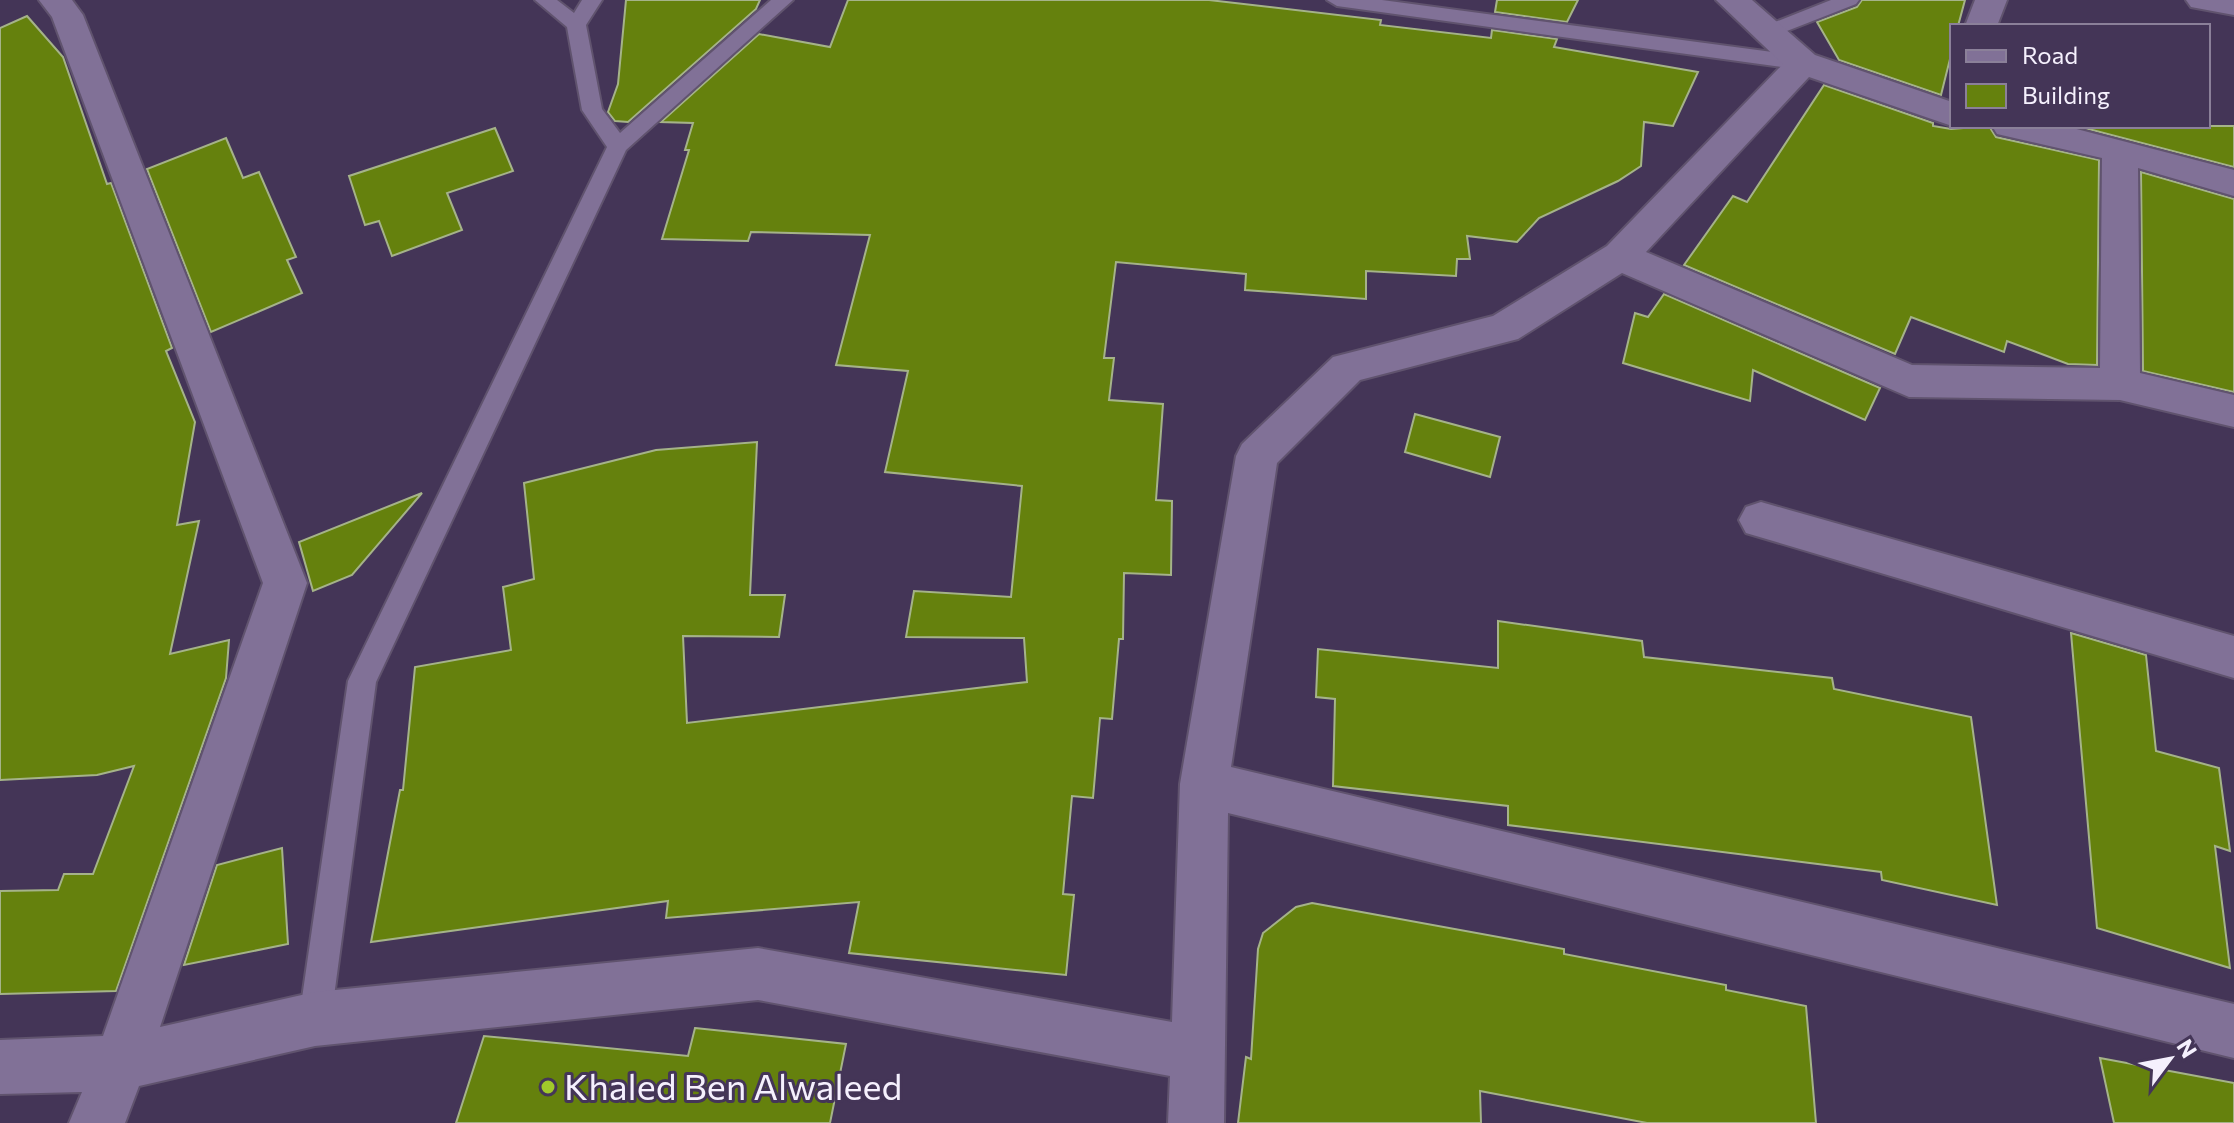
<svg xmlns="http://www.w3.org/2000/svg" width="2234" height="1123" font-family="Commissioner,sans-serif">
<style>
.building{fill:#65810d;stroke:#a5b389;stroke-width:2}
.lines{fill:none;stroke-linecap:round;stroke-linejoin:round}
.lane-casing{stroke:#60536e;stroke-width:4}
.street-casing{stroke:#60536e;stroke-width:4}
.lane{fill:#817197;fill-rule:evenodd}
.street{fill:#817197;fill-rule:evenodd}
.poi-dot{fill:#a1c92a;stroke:#443557;stroke-width:3}
.labels{text-anchor:middle;stroke-width:6;stroke-linejoin:round;paint-order:stroke}
.near-poi-label{font-size:36px;fill:#f5f0fd;stroke:#443557;text-anchor:start}
</style>
<rect width="100%" height="100%" fill="#443557"/>
<!-- building -->
<g class="building">
<path d="M626,0H760L756,9L628,122L615,121L608,112L618,84Z"/>
<path d="M848,0H1209L1381,20L1380,25L1491,38L1492,30L1557,39L1554,47L1698,72L1673,126L1644,122L1641,166L1618,181L1539,218L1517,242L1467,236L1470,259H1457L1456,276L1366,271V299L1245,290L1246,274L1116,262L1104,358H1114L1109,400L1163,404L1156,500L1172,501L1171,575L1124,573L1123,639H1119L1112,719L1100,718L1093,798L1072,796L1063,894L1074,895L1066,975L849,953L859,902L666,918L668,901L371,942L400,790H403L415,667L511,650L503,587L534,579L524,483L656,450L757,442L750,595H785L779,637L683,636L687,723L1027,682L1024,638L906,637L914,591L1011,597L1022,486L885,472L908,371L836,365L870,235L751,232L748,241L662,239L689,150H685L693,123L661,122L759,34L830,47Z"/>
<path d="M1497,0H1578L1567,22L1495,12Z"/>
<path d="M1862,0H1965L1958,26H1952V51L1941,95L1839,60L1817,22L1857,7Z"/>
<path d="M27,16L63,57L107,184L111,183L172,348L166,351L195,422L177,525L199,521L170,654L229,640L226,678L116,991L0,994V891L58,890L64,874H93L134,766L97,775L0,780V28Z"/>
<path d="M1824,85L1933,123V126L1951,129L1989,126L1996,137L2099,160L2097,365L2068,364L2007,341L2004,352L1911,317L1895,354L1684,265L1733,196L1747,202Z"/>
<path d="M2077,126H2234V167Z"/>
<path d="M495,128L513,171L447,193L462,230L392,256L379,221L365,225L349,176Z"/>
<path d="M226,138L243,178L259,172L296,257L287,260L302,293L211,332L147,169Z"/>
<path d="M2141,172L2234,199V392L2143,371Z"/>
<path d="M1664,294L1880,388L1865,420L1753,370L1750,401L1623,363L1635,313L1648,317Z"/>
<path d="M1415,414L1500,437L1490,477L1405,452Z"/>
<path d="M422,493L352,575L313,591L299,542Z"/>
<path d="M1498,621L1642,641L1644,657L1832,678L1834,689L1971,717L1997,905L1882,880L1881,872L1508,825V806L1333,786L1335,699L1316,697L1318,649L1498,668Z"/>
<path d="M2071,633L2146,655L2156,751L2219,768L2230,851L2215,846L2230,968L2097,928Z"/>
<path d="M282,848L288,944L184,965L217,865Z"/>
<path d="M1312,903L1564,949V954L1726,985V990L1806,1006L1816,1123H1647L1480,1091L1481,1123H1238L1246,1057L1251,1059L1258,949L1263,933L1296,907Z"/>
<path d="M695,1028L846,1044L830,1123H456L484,1036L688,1056Z"/>
<path d="M2100,1058L2234,1083V1123H2114Z"/>
</g>
<g class="lines">
<!-- lane casing -->
<g class="lane-casing">
<g id="lane">
<path d="M535,0H557L574,13L582,0H602L586,25L602,109L620,133L771,0H793L626,150L376,682L331,1019L326,1030L315,1035L304,1030L299,1019L348,681L607,147L582,110L567,27Z"/>
<path d="M1327,0H1382L1803,56L1813,63L1803,70L1337,6Z"/>
<path d="M1831,0H1859L1856,4L1774,36H1760L1757,32L1760,28Z"/>
</g>
</g>
<!-- street casing -->
<g class="street-casing">
<g id="street">
<path d="M39,0H72L83,15L307,583L160,1027L315,992L758,948L1172,1022L1180,784L1236,456L1242,444L1333,357L1493,316L1607,246L1783,64L1716,0H1752L1815,55L1952,102V126L1809,77L1646,252L1912,365L2100,368L2102,158L1997,134L1992,126H2065L2234,170V196L2138,168L2140,373L2234,395V427L2120,400L1909,397L1622,273L1518,339L1360,380L1277,463L1231,767L2234,1004V1058L1228,813L1224,1123H1168L1170,1076L758,1000L315,1046L139,1086L125,1123H69L82,1092L0,1094V1040L103,1036L263,583L52,17Z"/>
<path d="M1975,0H2007L1997,26H1965Z"/>
<path d="M2186,0H2234V15L2191,7Z"/>
<path d="M1761,502L2234,636V678L1746,533L1739,520L1746,507Z"/>
</g>
</g>
<!-- lane -->
<use href="#lane" class="lane"/>
<!-- street -->
<use href="#street" class="street"/>
</g>
<!-- markers -->
<circle class="poi-dot" cx="548" cy="1087" r="8"/>
<g class="labels">
<!-- near-poi labels -->
<g class="near-poi-label">
<text x="564" y="1100">Khaled Ben Alwaleed</text>
</g>
</g>
<!-- legend -->
<rect x="1950" y="24" width="260" height="104" fill="#443557" stroke="#8b8099" stroke-width="2"/>
<rect x="1966" y="50" width="40" height="12" fill="#817197" stroke="#8b8099" stroke-width="2"/>
<text x="2022" y="64" font-size="24" fill="#f5f0fd">Road</text>
<rect x="1966" y="84" width="40" height="24" fill="#65810d" stroke="#8b8099" stroke-width="2"/>
<text x="2022" y="104" font-size="24" fill="#f5f0fd">Building</text>
<!-- north arrow -->
<g transform="translate(2170 1059) rotate(58)" stroke="#443557" stroke-width="6" paint-order="stroke">
<path d="M0-6L14 30L0 20L-14 30Z" fill="#f5f0fd"/>
<text y="-12" font-size="22" font-weight="bold" text-anchor="middle" fill="#f5f0fd">N</text>
</g>
</svg>
